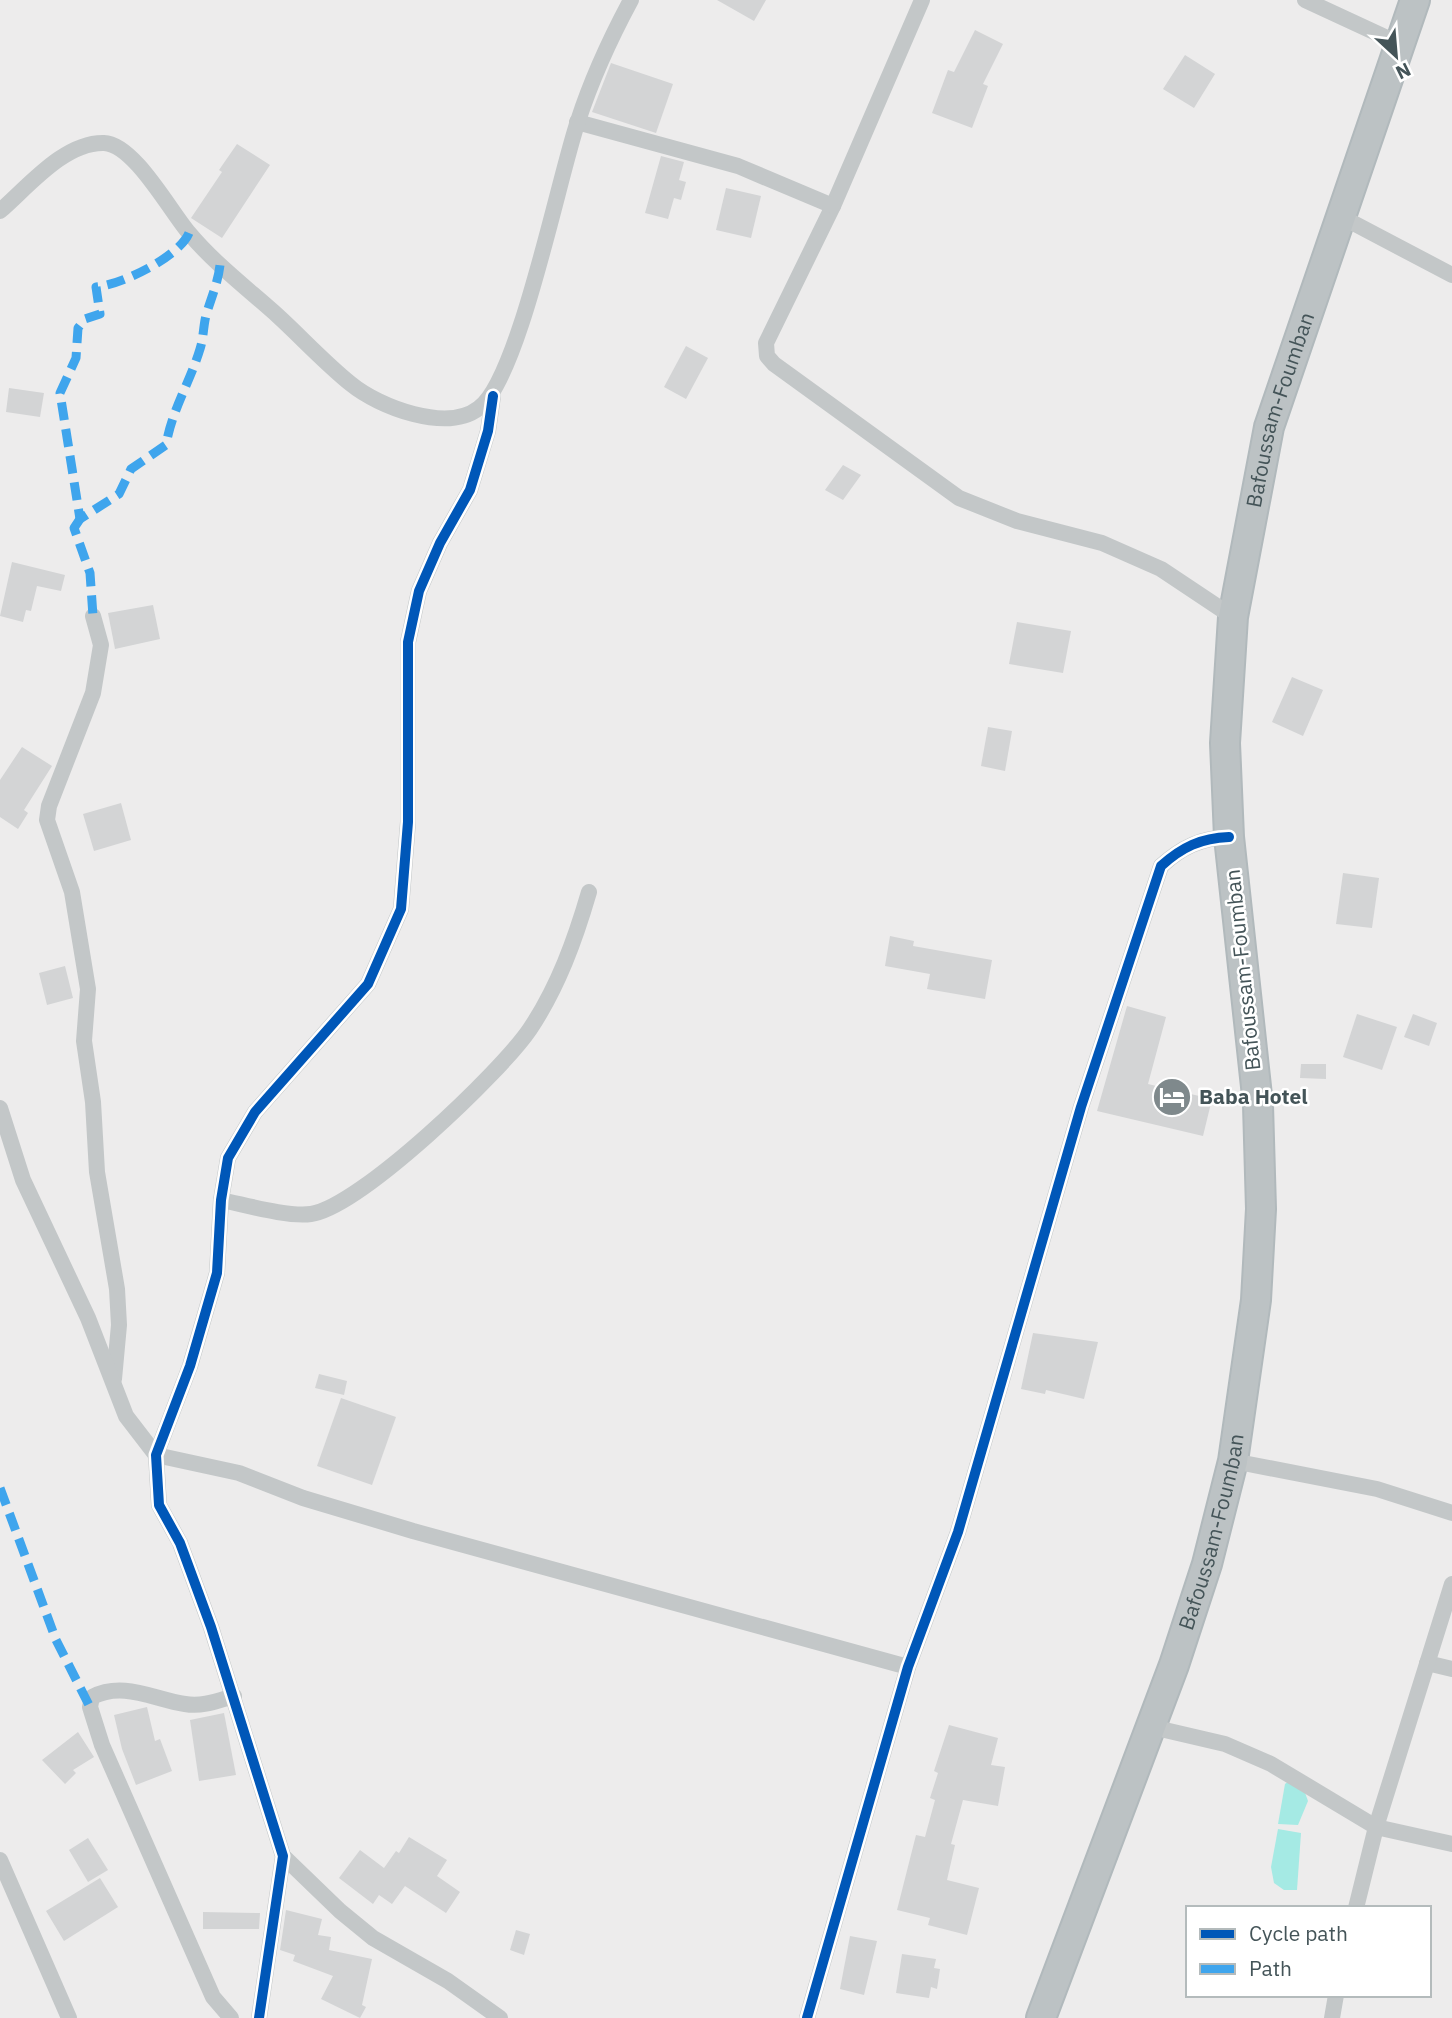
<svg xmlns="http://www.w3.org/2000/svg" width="1452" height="2018" font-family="'IBM Plex Sans',sans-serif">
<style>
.water{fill:#a5eae4}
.building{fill:#d3d4d5}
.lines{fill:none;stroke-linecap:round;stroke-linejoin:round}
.trunk-casing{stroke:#b1b9bc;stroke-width:32}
.minor{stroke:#c3c7c8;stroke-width:16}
.trunk{stroke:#bcc2c4;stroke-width:28}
.quiet{stroke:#3fa5ed;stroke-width:9;stroke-dasharray:18 9;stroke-linecap:butt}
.cycleway-casing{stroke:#fff;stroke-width:15}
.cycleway{stroke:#0057b8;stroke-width:10}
.labels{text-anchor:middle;stroke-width:5;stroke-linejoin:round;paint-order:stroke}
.street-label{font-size:21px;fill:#445458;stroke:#fff}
.poi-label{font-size:21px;font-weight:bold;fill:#445458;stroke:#fff;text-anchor:start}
</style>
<rect width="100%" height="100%" fill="#edecec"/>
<!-- water -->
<g class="water">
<path d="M1289,1781L1303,1787L1308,1801L1298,1825L1278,1824L1285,1784Z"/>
<path d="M1278,1829L1301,1833L1297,1890H1284L1274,1883L1271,1867Z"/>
</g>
<!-- building -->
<g class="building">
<path d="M717,0H766L754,21Z"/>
<path d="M975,30L1003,44L983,84L988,86L972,128L932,113L948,70L954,72Z"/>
<path d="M1185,55L1215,74L1194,108L1163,89Z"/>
<path d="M611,63L673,84L656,133L592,112Z"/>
<path d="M237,144L270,165L222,238L191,218L222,172L219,170Z"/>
<path d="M661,156L684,162L679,180L686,182L681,200L674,198L668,219L645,213Z"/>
<path d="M726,188L761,196L751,238L716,230Z"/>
<path d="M686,346L708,358L686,399L664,387Z"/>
<path d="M9,388L44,393L40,417L6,412Z"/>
<path d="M843,465L861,475L843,500L825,490Z"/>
<path d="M12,562L65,575L61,591L37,586L31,611L26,610L23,622L0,616Z"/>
<path d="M153,605L160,639L115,649L108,613Z"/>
<path d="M1017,622L1071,631L1063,673L1009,664Z"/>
<path d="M1292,677L1323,690L1303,736L1272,722Z"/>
<path d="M988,727L1012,731L1005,771L981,766Z"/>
<path d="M22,747L52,766L24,810L28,813L18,829L0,817V780Z"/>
<path d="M121,803L131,840L94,851L83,814Z"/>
<path d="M1343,873L1379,878L1372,928L1336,924Z"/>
<path d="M890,936L914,941L913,946L992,960L985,999L927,989L930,974L885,966Z"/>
<path d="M65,966L73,998L47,1005L39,973Z"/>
<path d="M1127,1006L1166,1017L1148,1084L1212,1099L1203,1136L1097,1111Z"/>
<path d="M1357,1014L1397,1027L1382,1070L1343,1057Z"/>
<path d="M1413,1014L1437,1023L1429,1046L1404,1037Z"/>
<path d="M1301,1064H1326V1079L1300,1078Z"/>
<path d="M1033,1333L1098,1342L1084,1399L1046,1390L1045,1394L1021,1389Z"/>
<path d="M319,1374L347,1381L344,1395L315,1388Z"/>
<path d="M341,1398L396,1417L372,1485L317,1466Z"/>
<path d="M147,1707L155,1741L160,1739L172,1771L136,1785L122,1749L114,1715Z"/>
<path d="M224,1713L236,1775L199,1781L190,1720Z"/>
<path d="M949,1725L998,1738L991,1765L1005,1767L998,1806L963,1800L951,1844L955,1845L947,1880L979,1888L967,1935L928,1925L930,1918L897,1910L916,1835L925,1837L935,1800L930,1798L938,1773L934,1771Z"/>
<path d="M78,1732L94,1757L73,1770L76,1773L65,1784L42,1760Z"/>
<path d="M409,1837L447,1860L437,1876L460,1892L446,1913L405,1886L392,1904L379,1895L373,1904L339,1878L360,1850L384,1868L396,1851L399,1853Z"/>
<path d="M88,1838L108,1870L88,1882L69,1850Z"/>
<path d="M100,1878L118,1907L64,1941L46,1911Z"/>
<path d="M286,1910L322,1919L318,1935L331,1937L329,1950L372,1959L362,2005L366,2007L360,2018L321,1999L333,1976L293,1961L295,1955L280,1950Z"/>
<path d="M203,1912L260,1913L259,1929H203Z"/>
<path d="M516,1930L530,1934L524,1955L510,1950Z"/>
<path d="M850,1936L877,1941L864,1995L840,1989Z"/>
<path d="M902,1954L936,1959L934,1968L940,1969L937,1989L931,1987L929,1998L896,1993Z"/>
</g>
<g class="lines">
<!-- trunk casing -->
<g class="trunk-casing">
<g id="trunk">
<path id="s1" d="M1041,2018L1174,1665L1207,1564L1233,1461L1256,1300L1261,1209L1258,1105L1229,837L1225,743L1233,617L1269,427L1415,0"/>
</g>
</g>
<!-- minor -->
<g class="minor">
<path d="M922,0L833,206L766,343L767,356L774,364L959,498L1017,521L1102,543L1161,569L1233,617"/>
<path d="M1305,0L1400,44"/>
<path d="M577,122L738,166L833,206"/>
<path d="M0,211C28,187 64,142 104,143C134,144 170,211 189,233C215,264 248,289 278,316C302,338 326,364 351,384C379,407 447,433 479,408C519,379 559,176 578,121C592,78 610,39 631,0"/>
<path d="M1340,216L1452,275"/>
<path d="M93,616L101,645L93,693L49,806L47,820L72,892L88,989L84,1041L93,1102L97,1172L117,1289L119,1325L114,1379"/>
<path d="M0,1108L23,1180L88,1318L126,1416L156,1455L239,1473L303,1498L413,1531L908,1667"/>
<path d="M221,1200C246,1205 287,1217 311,1214C360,1207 501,1072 530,1029C558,987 575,940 589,892"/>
<path d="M1233,1461L1377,1489L1452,1513"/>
<path d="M1427,1663L1452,1669"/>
<path d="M1152,1727L1225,1744L1271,1764L1376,1827L1452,1844"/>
<path d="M283,1856L340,1911L373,1938L448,1981L500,2018"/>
<path d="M0,1860L69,2018"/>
<path d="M1356,1908L1376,1827L1452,1584"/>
<path d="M231,2018L213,1997L102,1745L90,1707L92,1697C123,1681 153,1699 185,1704C202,1707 217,1701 234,1696"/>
<path d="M259,2018L283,1856L211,1627L180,1543L159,1505L156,1455L190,1366L217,1273L221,1200L228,1158L255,1112L368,984L401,909L408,822V642L419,591L440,543L470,490L488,431L493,396"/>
<path d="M807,2018L908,1667L958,1532L1081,1107L1161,866C1182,847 1201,838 1229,837"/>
<path d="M1332,2018L1336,1995"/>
</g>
<!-- trunk -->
<use href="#trunk" class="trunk"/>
<!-- quiet -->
<g class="quiet">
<path d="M189,233C179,257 121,285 96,287L100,314L85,319L78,328L76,358L60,393L80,519L119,494L131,469L166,445C172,410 190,382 200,349C204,337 203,324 207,312C212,296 218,282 220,265"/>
<path d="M80,519L74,528L90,573L93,616"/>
<path d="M0,1488L56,1640L90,1707"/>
</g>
<!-- cycleway casing -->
<g class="cycleway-casing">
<g id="cycleway">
<path d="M259,2018L283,1856L211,1627L180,1543L159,1505L156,1455L190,1366L217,1273L221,1200L228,1158L255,1112L368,984L401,909L408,822V642L419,591L440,543L470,490L488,431L493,396"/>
<path d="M807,2018L908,1667L958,1532L1081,1107L1161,866C1182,847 1201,838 1229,837"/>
</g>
</g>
<!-- cycleway -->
<use href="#cycleway" class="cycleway"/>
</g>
<!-- icons -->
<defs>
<g id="hotel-disc" transform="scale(2.0125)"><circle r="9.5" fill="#7f898c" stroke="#fff"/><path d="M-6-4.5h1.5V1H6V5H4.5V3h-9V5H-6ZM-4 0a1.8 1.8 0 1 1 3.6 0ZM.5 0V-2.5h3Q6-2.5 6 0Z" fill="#fff"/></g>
</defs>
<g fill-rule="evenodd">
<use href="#hotel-disc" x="1172" y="1097"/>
</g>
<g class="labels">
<!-- street labels -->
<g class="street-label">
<text dy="7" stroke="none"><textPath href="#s1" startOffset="1650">Bafoussam-Foumban</textPath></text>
<text transform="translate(1243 970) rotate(-96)" y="7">Bafoussam-Foumban</text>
<text dy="7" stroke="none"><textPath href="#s1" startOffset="516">Bafoussam-Foumban</textPath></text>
</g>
<!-- poi labels -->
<g class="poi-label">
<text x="1199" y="1104">Baba Hotel</text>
</g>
</g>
<!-- legend -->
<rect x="1186" y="1906" width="245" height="91" fill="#ffffff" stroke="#b4bbbc" stroke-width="2"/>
<rect x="1200" y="1929" width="35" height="10" fill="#0057b8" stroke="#b4bbbc" stroke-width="2"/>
<text x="1249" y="1941" font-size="21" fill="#445458">Cycle path</text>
<rect x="1200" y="1964" width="35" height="10" fill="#3fa5ed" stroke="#b4bbbc" stroke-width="2"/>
<text x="1249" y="1976" font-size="21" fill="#445458">Path</text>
<!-- north arrow -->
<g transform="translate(1396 56) rotate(154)" stroke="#ffffff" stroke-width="5" paint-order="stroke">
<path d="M0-5L12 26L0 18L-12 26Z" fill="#445458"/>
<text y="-10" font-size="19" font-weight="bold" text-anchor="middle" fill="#445458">N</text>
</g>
</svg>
